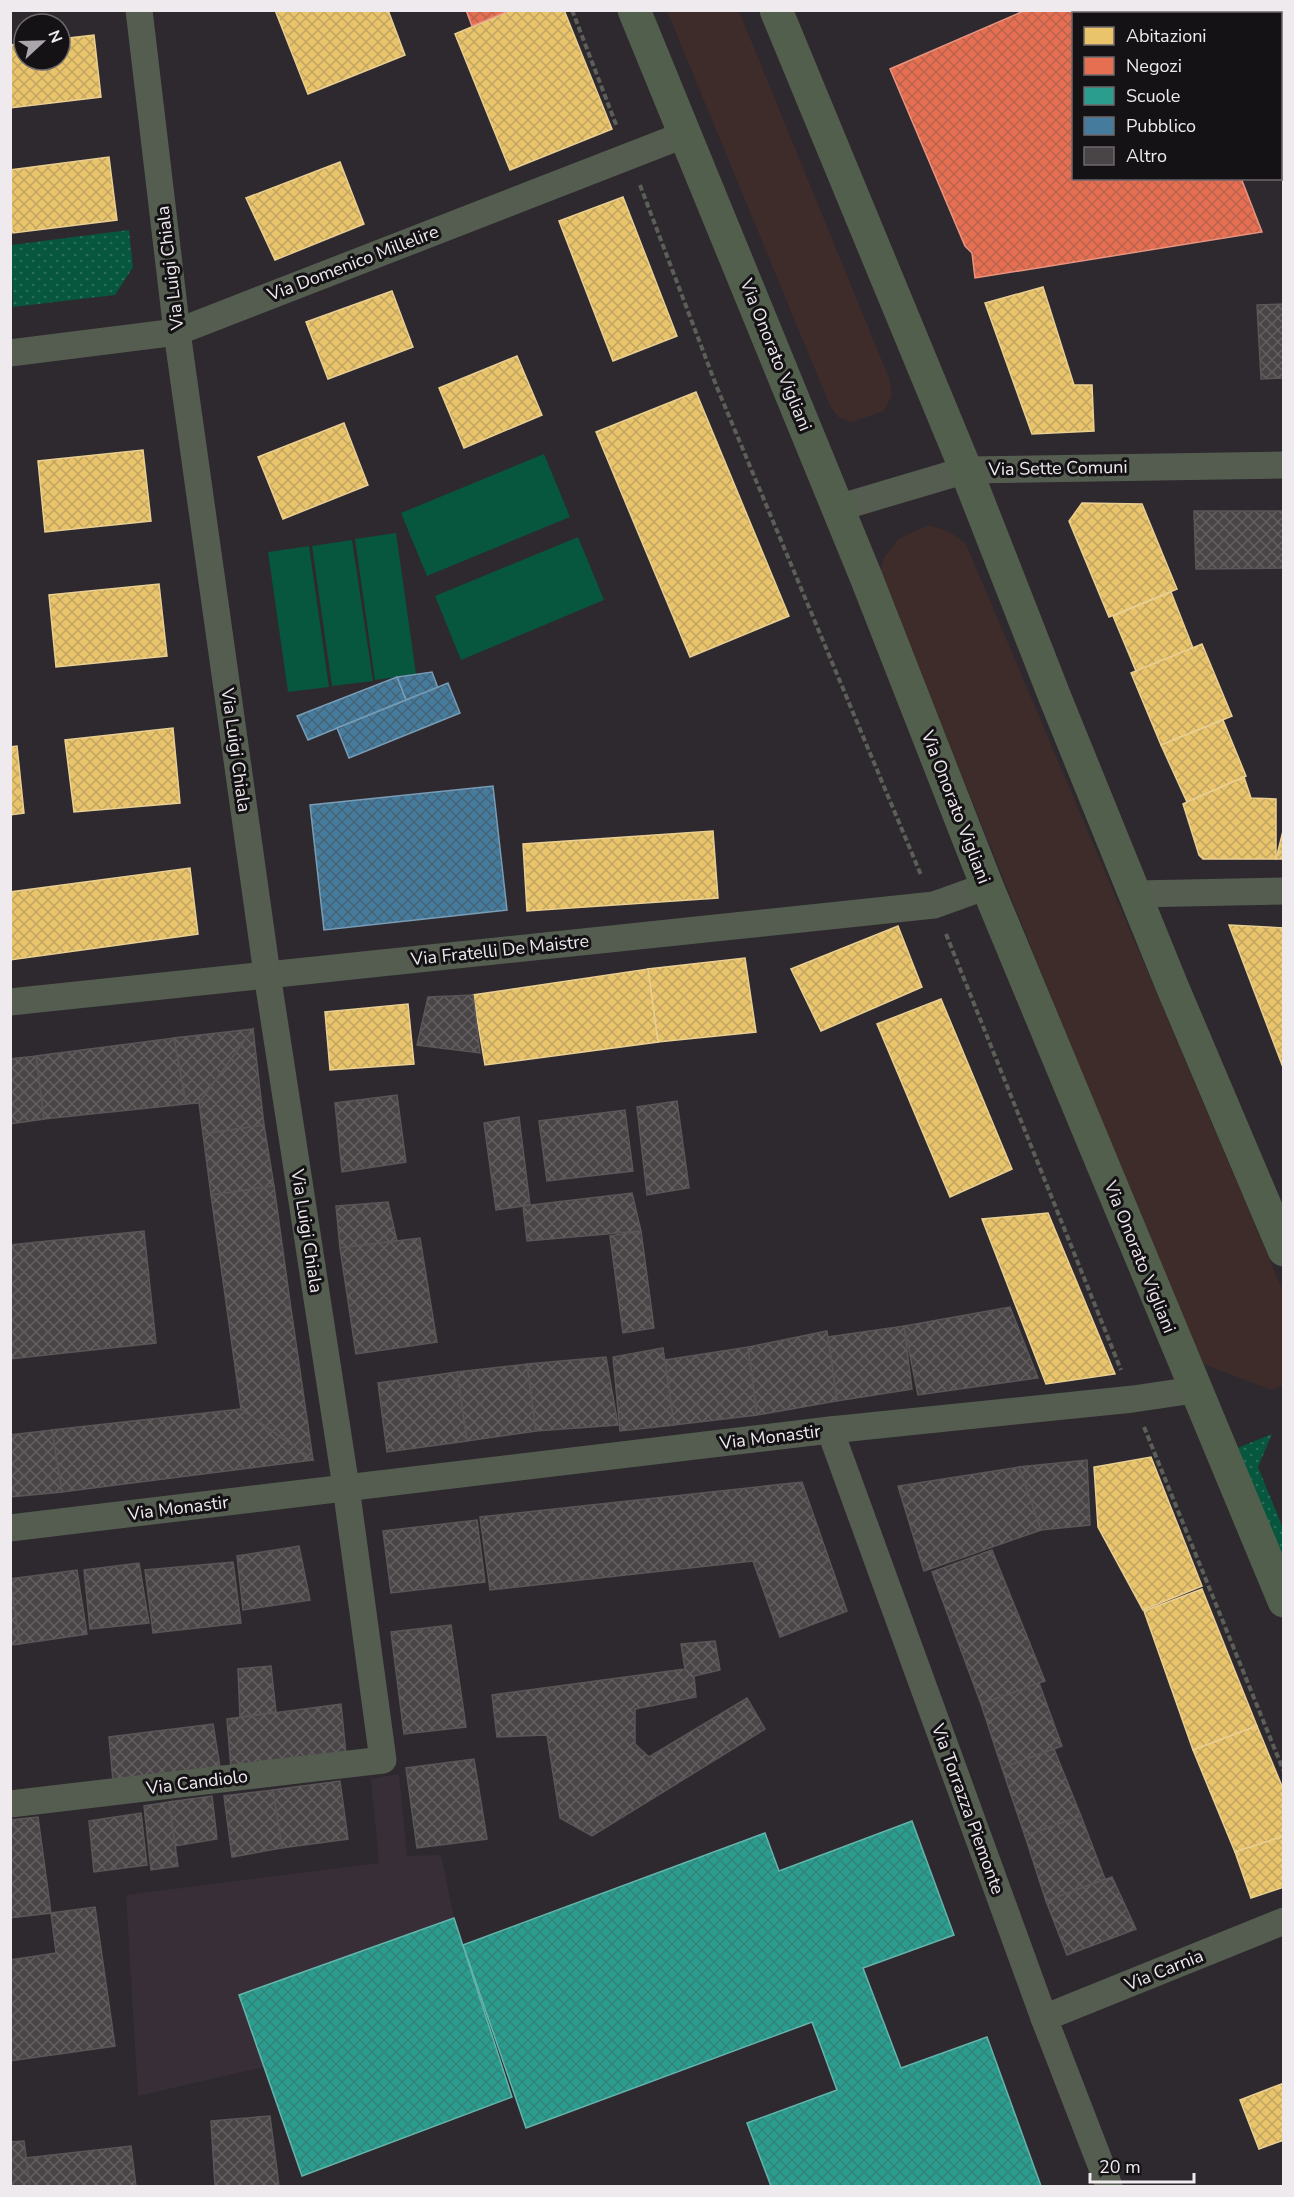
<svg xmlns="http://www.w3.org/2000/svg" width="1294" height="2197" font-family="'Nunito Sans',sans-serif">
<style>
.commercial{fill:#3d2c2a}
.built{fill:#372e38}
.grass{fill:url(#grass-dots)}
.garden{fill:#07563e}
.homes{fill:url(#homes-cross-hatch);stroke:#eacf92;stroke-width:1.5}
.shops{fill:url(#shops-cross-hatch);stroke:#e99480;stroke-width:1.5}
.schools{fill:url(#schools-cross-hatch);stroke:#65b4ac;stroke-width:1.5}
.public{fill:url(#public-cross-hatch);stroke:#789cb5;stroke-width:1.5}
.building{fill:url(#building-cross-hatch);stroke:#595657;stroke-width:1.5}
.lines{fill:none;stroke-linecap:round;stroke-linejoin:round}
.path{stroke:#5b5f58;stroke-width:4;stroke-dasharray:6 3;stroke-linecap:butt}
.street{stroke:#545d50;stroke-width:27}
.secondary{stroke:#535f4d;stroke-width:33}
.labels{text-anchor:middle;stroke-width:6;stroke-linejoin:round;paint-order:stroke}
.street-label{font-size:18px;fill:#eeeaee;stroke:#151215}
</style>
<defs>
<pattern id="grass-dots" width="8" height="8" patternUnits="userSpaceOnUse" patternTransform="scale(1.5)"><rect width="8" height="8" fill="#07563e"/><path d="M2 2h.1M6 6h.1" fill="none" stroke="#2b6e5a" stroke-width="1.8" stroke-linecap="round"/></pattern>
<pattern id="homes-cross-hatch" width="8" height="8" patternUnits="userSpaceOnUse" patternTransform="scale(1.5)"><rect width="8" height="8" fill="#e9c46a"/><path d="M0 0l8 8M0 8l8-8" fill="none" stroke="#c0a461"/></pattern>
<pattern id="shops-cross-hatch" width="8" height="8" patternUnits="userSpaceOnUse" patternTransform="scale(1.5)"><rect width="8" height="8" fill="#e76f51"/><path d="M0 0l8 8M0 8l8-8" fill="none" stroke="#b7634e"/></pattern>
<pattern id="schools-cross-hatch" width="8" height="8" patternUnits="userSpaceOnUse" patternTransform="scale(1.5)"><rect width="8" height="8" fill="#2a9d8f"/><path d="M0 0l8 8M0 8l8-8" fill="none" stroke="#338379"/></pattern>
<pattern id="public-cross-hatch" width="8" height="8" patternUnits="userSpaceOnUse" patternTransform="scale(1.5)"><rect width="8" height="8" fill="#457b9d"/><path d="M0 0l8 8M0 8l8-8" fill="none" stroke="#466376"/></pattern>
<pattern id="building-cross-hatch" width="8" height="8" patternUnits="userSpaceOnUse" patternTransform="scale(1.5)"><rect width="8" height="8" fill="#494547"/><path d="M0 0l8 8M0 8l8-8" fill="none" stroke="#646062"/></pattern>
</defs>
<rect width="100%" height="100%" fill="#2d292e"/>
<!-- commercial -->
<g class="commercial">
<path d="M667,11H739L889,378L892,395L884,411L853,422L839,418L830,406Z"/>
<path d="M929,525L950,532L966,544L1283,1291V1385L1271,1390L1198,1362L880,572L883,559L898,539Z"/>
</g>
<!-- built -->
<path class="built" d="M399,1774L407,1856L441,1855L454,1918L512,2097L302,2176L264,2067L138,2096L126,1895L379,1863L371,1779Z"/>
<!-- grass -->
<g class="grass">
<path d="M129,230L133,267L115,295L13,307L11,245Z"/>
<path d="M1272,1434L1258,1467L1283,1528V1559L1235,1449Z"/>
</g>
<!-- garden -->
<g class="garden">
<path d="M544,454L570,517L427,576L401,513Z"/>
<path d="M396,533L416,674L375,680L355,539Z"/>
<path d="M578,537L604,600L461,660L435,596Z"/>
<path d="M352,540L373,681L332,686L312,546Z"/>
<path d="M309,546L329,687L288,692L268,552Z"/>
</g>
<!-- homes -->
<g class="homes">
<path d="M275,10H388L405,55L308,94Z"/>
<path d="M512,10H564L612,129L510,170L455,34Z"/>
<path d="M94,35L101,97L10,108V45L24,43V60H60V39Z"/>
<path d="M109,157L117,220L13,233L10,217V170Z"/>
<path d="M340,162L364,224L275,260L246,198Z"/>
<path d="M623,197L677,336L613,361L559,221Z"/>
<path d="M1043,287L1074,385H1092L1094,431L1032,434L985,303Z"/>
<path d="M392,291L413,347L328,379L306,322Z"/>
<path d="M517,356L542,415L464,448L439,388Z"/>
<path d="M696,392L789,616L690,657L596,432Z"/>
<path d="M344,423L368,485L283,519L258,457Z"/>
<path d="M143,450L151,521L45,532L38,461Z"/>
<path d="M1082,503L1142,504L1177,589L1109,617L1069,521Z"/>
<path d="M159,584L167,656L56,667L49,595Z"/>
<path d="M1171,592L1193,648L1136,671L1113,616Z"/>
<path d="M1202,644L1232,716L1161,745L1131,673Z"/>
<path d="M1223,720L1246,776L1187,802L1161,745Z"/>
<path d="M173,728L180,803L74,812L65,740Z"/>
<path d="M17,746L24,813L10,815V747Z"/>
<path d="M1244,777L1251,798L1276,799V859H1203L1199,855L1183,804Z"/>
<path d="M1284,827V859H1276Z"/>
<path d="M713,831L718,898L527,911L523,844Z"/>
<path d="M190,868L198,934L10,960V892Z"/>
<path d="M1229,925L1284,928V1070Z"/>
<path d="M898,926L922,987L821,1031L791,969Z"/>
<path d="M745,958L756,1032L658,1042L648,969Z"/>
<path d="M648,969L658,1042L485,1065L473,995Z"/>
<path d="M941,999L1012,1169L950,1197L877,1024Z"/>
<path d="M408,1004L414,1064L330,1070L325,1012Z"/>
<path d="M1048,1213L1115,1374L1046,1384L982,1219Z"/>
<path d="M1151,1457L1202,1586L1143,1610L1098,1527L1094,1467Z"/>
<path d="M1202,1589L1257,1726L1193,1750L1144,1611Z"/>
<path d="M1257,1726L1284,1791V1836L1235,1852L1193,1750Z"/>
<path d="M1284,1836V1887L1251,1898L1235,1852Z"/>
<path d="M1284,2083V2140L1259,2149L1240,2100Z"/>
</g>
<!-- shops -->
<g class="shops">
<path d="M466,10H511L472,26Z"/>
<path d="M1026,10H1174L1175,14H1074V178H1241L1262,232L975,278L972,253L965,246L890,69Z"/>
<path d="M1268,10H1284V129L1280,106V14H1268Z"/>
</g>
<!-- schools -->
<g class="schools">
<path d="M912,1821L954,1935L863,1968L901,2068L987,2037L1041,2186H771L747,2123L837,2090L812,2022L526,2128L463,1945L765,1833L779,1871Z"/>
<path d="M454,1918L512,2097L302,2176L239,1995Z"/>
</g>
<!-- public -->
<g class="public">
<path d="M432,672L438,688L406,700L397,677Z"/>
<path d="M397,677L406,700L308,740L297,716Z"/>
<path d="M448,683L460,713L349,758L337,728Z"/>
<path d="M493,786L507,910L324,930L310,805Z"/>
</g>
<!-- building -->
<g class="building">
<path d="M1284,304V378L1261,379L1257,305Z"/>
<path d="M1194,511H1284V568L1196,569Z"/>
<path d="M473,995L480,1053L417,1045L428,997Z"/>
<path d="M253,1029L199,1103L186,1104L174,1038Z"/>
<path d="M253,1029L264,1125L203,1134L199,1103Z"/>
<path d="M174,1038L186,1104L44,1119L36,1056Z"/>
<path d="M36,1056L44,1119L10,1124V1059Z"/>
<path d="M397,1095L406,1162L342,1172L335,1103Z"/>
<path d="M677,1101L689,1188L647,1195L637,1107Z"/>
<path d="M625,1110L633,1171L547,1181L539,1121Z"/>
<path d="M519,1117L530,1205L496,1210L484,1123Z"/>
<path d="M264,1125L274,1186L211,1195L203,1134Z"/>
<path d="M274,1186L290,1302L313,1460L241,1409L211,1195Z"/>
<path d="M632,1193L641,1231L527,1241L523,1206Z"/>
<path d="M388,1202L397,1241L340,1248L336,1206Z"/>
<path d="M144,1231L156,1343L10,1359V1245Z"/>
<path d="M641,1231L654,1328L623,1333L610,1236Z"/>
<path d="M420,1238L437,1342L356,1354L340,1248Z"/>
<path d="M1010,1307L1038,1378L918,1395L904,1326Z"/>
<path d="M904,1326L912,1389L837,1401L828,1337Z"/>
<path d="M827,1331L837,1401L757,1415L748,1347Z"/>
<path d="M748,1347L757,1415L674,1425L665,1360Z"/>
<path d="M663,1348L674,1425L620,1431L613,1357Z"/>
<path d="M606,1357L618,1425L536,1431L527,1364Z"/>
<path d="M527,1364L536,1431L467,1441L457,1372Z"/>
<path d="M457,1372L467,1441L387,1452L378,1383Z"/>
<path d="M241,1409L313,1460L62,1492L52,1430Z"/>
<path d="M52,1430L62,1492L10,1497V1435Z"/>
<path d="M1087,1460L1090,1525L1041,1530L1019,1467Z"/>
<path d="M1019,1467L1041,1530L924,1571L898,1486Z"/>
<path d="M802,1482L847,1611L780,1637L753,1561L490,1590L480,1517Z"/>
<path d="M477,1520L485,1582L391,1593L383,1531Z"/>
<path d="M299,1546L310,1600L243,1610L237,1556Z"/>
<path d="M992,1550L1045,1681L981,1704L932,1572Z"/>
<path d="M233,1562L241,1623L153,1633L145,1570Z"/>
<path d="M139,1563L149,1623L90,1629L84,1570Z"/>
<path d="M77,1570L87,1634L20,1644L10,1579Z"/>
<path d="M10,1583L20,1644L10,1645Z"/>
<path d="M451,1625L466,1727L404,1734L391,1632Z"/>
<path d="M715,1641L720,1670L694,1676L696,1697L635,1709V1744L649,1757L747,1698L765,1729L592,1836L560,1818L547,1735L497,1737L492,1695L685,1669L681,1644Z"/>
<path d="M271,1666L276,1712L240,1717L238,1669Z"/>
<path d="M1039,1683L1062,1746L1002,1768L981,1704Z"/>
<path d="M341,1704L346,1754L231,1768L227,1719Z"/>
<path d="M213,1724L220,1767L113,1781L109,1737Z"/>
<path d="M1054,1749L1081,1816L1025,1836L1002,1768Z"/>
<path d="M474,1759L487,1839L417,1848L406,1768Z"/>
<path d="M340,1781L348,1839L282,1848L273,1790Z"/>
<path d="M273,1790L282,1848L232,1857L224,1796Z"/>
<path d="M212,1796L217,1839L175,1846L169,1802Z"/>
<path d="M169,1802L178,1866L151,1870L144,1806Z"/>
<path d="M141,1813L147,1865L94,1872L89,1821Z"/>
<path d="M1081,1816L1105,1879L1046,1901L1025,1836Z"/>
<path d="M38,1817L51,1913L10,1918V1820Z"/>
<path d="M1112,1877L1136,1929L1067,1955L1046,1901Z"/>
<path d="M95,1907L115,2046L10,2061V1960L56,1953L51,1913Z"/>
<path d="M270,2116L279,2186H215L211,2121Z"/>
<path d="M24,2141L30,2186H10V2142Z"/>
<path d="M131,2146L136,2186H30L26,2158Z"/>
</g>
<g class="lines">
<!-- path -->
<g class="path">
<path d="M572,10L617,127"/>
<path d="M640,185L716,385L921,875"/>
<path d="M946,934L1121,1370"/>
<path d="M1144,1427L1284,1772"/>
</g>
<!-- street -->
<g class="street">
<path d="M10,353L177,332L686,134"/>
<path d="M838,508L966,470L1284,465"/>
<path d="M1135,894L1284,891"/>
<path d="M10,1002L934,905L987,886"/>
<path d="M830,1430L1044,2018L1109,2186"/>
<path d="M10,1528L830,1430L1133,1399L1194,1390"/>
<path d="M10,1804L383,1760L346,1487L267,974L177,332L139,10"/>
<path d="M1044,2018L1284,1921"/>
</g>
<!-- secondary -->
<g class="secondary">
<path d="M634,10L866,577L987,886L1284,1601"/>
<path d="M776,10L966,470L1056,700L1172,986L1284,1250"/>
</g>
</g>
<g class="labels">
<!-- street labels -->
<g class="street-label">
<text transform="translate(353 263) rotate(-21)" y="6">Via Domenico Millelire</text>
<text transform="translate(170 268) rotate(-97)" y="6">Via Luigi Chiala</text>
<text transform="translate(776 355) rotate(68)" y="6">Via Onorato Vigliani</text>
<text transform="translate(1058 468) rotate(-1)" y="6">Via Sette Comuni</text>
<text transform="translate(236 750) rotate(82)" y="6">Via Luigi Chiala</text>
<text transform="translate(956 807) rotate(69)" y="6">Via Onorato Vigliani</text>
<text transform="translate(500 950) rotate(-6)" y="6">Via Fratelli De Maistre</text>
<text transform="translate(307 1231) rotate(81)" y="6">Via Luigi Chiala</text>
<text transform="translate(1140 1257) rotate(68)" y="6">Via Onorato Vigliani</text>
<text transform="translate(770 1437) rotate(-7)" y="6">Via Monastir</text>
<text transform="translate(178 1508) rotate(-7)" y="6">Via Monastir</text>
<text transform="translate(197 1782) rotate(-7)" y="6">Via Candiolo</text>
<text transform="translate(968 1809) rotate(70)" y="6">Via Torrazza Piemonte</text>
<text transform="translate(1164 1970) rotate(-22)" y="6">Via Carnia</text>
</g>
</g>
<!-- border -->
<rect width="1294" height="2197" fill="none" stroke="#eeeaee" stroke-width="24"/>
<!-- legend -->
<rect x="1072" y="12" width="210" height="168" fill="#151215" stroke="#6c686c" stroke-width="1.5"/>
<rect x="1084" y="27" width="30" height="18" fill="#e9c46a" stroke="#6c686c" stroke-width="1.5"/>
<text x="1126" y="42" font-size="18" fill="#eeeaee">Abitazioni</text>
<rect x="1084" y="57" width="30" height="18" fill="#e76f51" stroke="#6c686c" stroke-width="1.5"/>
<text x="1126" y="72" font-size="18" fill="#eeeaee">Negozi</text>
<rect x="1084" y="87" width="30" height="18" fill="#2a9d8f" stroke="#6c686c" stroke-width="1.5"/>
<text x="1126" y="102" font-size="18" fill="#eeeaee">Scuole</text>
<rect x="1084" y="117" width="30" height="18" fill="#457b9d" stroke="#6c686c" stroke-width="1.5"/>
<text x="1126" y="132" font-size="18" fill="#eeeaee">Pubblico</text>
<rect x="1084" y="147" width="30" height="18" fill="#494547" stroke="#6c686c" stroke-width="1.5"/>
<text x="1126" y="162" font-size="18" fill="#eeeaee">Altro</text>
<!-- north arrow -->
<g transform="translate(42 42) rotate(68)"><circle r="28" fill="#151215" stroke="#6c686c" stroke-width="1.5"/>
<path d="M0-4.5L10 22L0 15L-10 22Z" fill="#aaa6ab"/>
<text y="-9" font-size="16" font-weight="bold" text-anchor="middle" fill="#eeeaee">N</text>
</g>
<!-- scale -->
<path d="M1090 2173v9h104v-9" fill="none" stroke="#eeeaee" stroke-width="3"/>
<text x="1099" y="2173" font-size="18" fill="#eeeaee" stroke="#151215" stroke-width="4.5" paint-order="stroke">20 m</text>
</svg>
